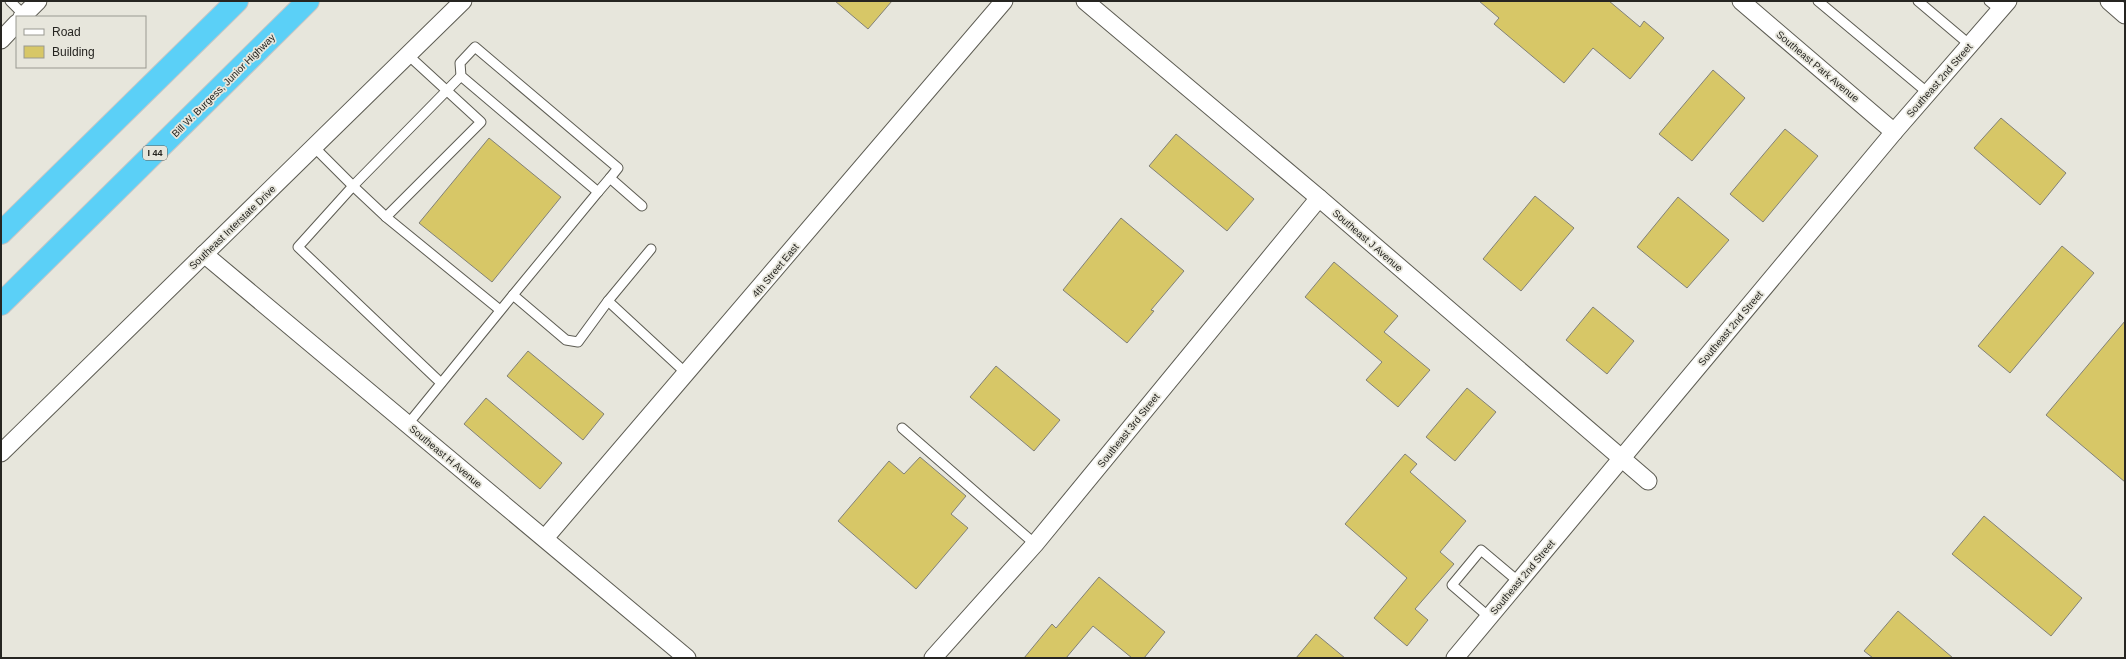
<svg xmlns="http://www.w3.org/2000/svg" width="2126" height="659" font-family="Arial,sans-serif">
<style>
.building{fill:#d7c767;stroke:#828178}
.lines{fill:none;stroke-linecap:round;stroke-linejoin:round}
.lane-casing{stroke:#5d5c53;stroke-width:11}
.street-casing{stroke:#5d5c53;stroke-width:19}
.highway-casing{stroke:#c7c6c5;stroke-width:24}
.lane{stroke:#fff;stroke-width:9}
.street{stroke:#fff;stroke-width:17}
.highway{stroke:#5bd0f7;stroke-width:22}
.labels{text-anchor:middle;stroke-width:3.5;stroke-linejoin:round;paint-order:stroke}
.shield{fill:#e7e6dc;stroke:#605f59;stroke-width:1}
.shield-label{font-size:9px;font-weight:bold;fill:#262521}
.street-label{font-size:10px;fill:#262521;stroke:#e7e6dc}
</style>
<rect width="100%" height="100%" fill="#e7e6dc"/>
<!-- building -->
<g class="building">
<path d="M835,1H892L868,29Z"/>
<path d="M1479,1H1609L1640,27L1644,21L1664,38L1630,79L1593,48L1564,83L1494,24L1499,18Z"/>
<path d="M1713,70L1745,98L1692,161L1659,134Z"/>
<path d="M2001,118L2066,173L2040,205L1974,148Z"/>
<path d="M1785,129L1818,156L1763,222L1730,194Z"/>
<path d="M1176,134L1254,199L1227,231L1149,166Z"/>
<path d="M489,138L561,197L492,282L419,223Z"/>
<path d="M1535,196L1574,228L1521,291L1483,259Z"/>
<path d="M1678,197L1729,240L1687,288L1637,247Z"/>
<path d="M1121,218L1184,271L1151,310L1154,311L1127,343L1063,290Z"/>
<path d="M2062,246L2094,273L2010,373L1978,346Z"/>
<path d="M1334,262L1398,316L1384,332L1430,370L1398,407L1366,380L1382,362L1305,297Z"/>
<path d="M1593,307L1634,341L1607,374L1566,340Z"/>
<path d="M2125,321V482L2046,415Z"/>
<path d="M528,351L604,414L583,440L507,376Z"/>
<path d="M996,366L1060,420L1034,451L970,397Z"/>
<path d="M1467,388L1496,412L1455,461L1426,437Z"/>
<path d="M486,398L562,463L540,489L464,424Z"/>
<path d="M1405,454L1417,464L1410,472L1466,521L1440,552L1454,564L1415,609L1428,620L1407,646L1374,618L1407,578L1345,524Z"/>
<path d="M920,457L966,496L951,514L968,528L916,589L838,521L889,461L904,474Z"/>
<path d="M1984,516L2082,598L2051,636L1952,554Z"/>
<path d="M1099,577L1165,632L1144,658H1132L1093,626L1066,658H1024L1052,624L1056,628Z"/>
<path d="M1898,611L1953,658H1873L1864,651Z"/>
<path d="M1316,634L1345,658H1296Z"/>
</g>
<g class="lines">
<!-- lane casing -->
<g class="lane-casing">
<g id="lane">
<path d="M10,1L24,15"/>
<path d="M1818,1L1928,93"/>
<path d="M1918,1L1970,45"/>
<path d="M1989,1L2000,10"/>
<path d="M408,55L481,122L386,217L353,186L298,247L441,383"/>
<path d="M314,147L353,186L461,76"/>
<path d="M598,192L610,178L642,206"/>
<path d="M386,217L500,310"/>
<path d="M651,249L608,301L687,374"/>
<path d="M513,295L598,192L461,76L460,63L475,47L618,168L610,178"/>
<path d="M408,424L513,295L566,340L578,342L608,301"/>
<path d="M902,428L1035,544"/>
<path d="M1489,617L1452,585L1481,550L1519,582"/>
</g>
</g>
<!-- street casing -->
<g class="street-casing">
<g id="street">
<path d="M1085,1L1319,198L1648,481"/>
<path d="M1741,1L1894,132"/>
<path d="M2109,1L2125,15"/>
<path d="M22,17L38,1"/>
<path d="M1,40L17,23"/>
<path d="M204,254L687,658"/>
<path d="M1,453L463,1"/>
<path d="M545,538L1004,1"/>
<path d="M933,658L1035,544L1319,198"/>
<path d="M1455,658L1894,132L2008,1"/>
</g>
</g>
<!-- highway casing -->
<g class="highway-casing">
<g id="highway">
<path d="M1,233L237,1"/>
<path d="M1,304L308,1"/>
</g>
</g>
<!-- lane -->
<use href="#lane" class="lane"/>
<!-- street -->
<use href="#street" class="street"/>
<!-- highway -->
<use href="#highway" class="highway"/>
</g>
<g class="labels">
<!-- shield labels -->
<rect class="shield" x="143" y="146" width="24" height="14" rx="3"/>
<g class="shield-label">
<text x="155" y="156">I 44</text>
</g>
<!-- street labels -->
<g class="street-label">
<text transform="translate(1818 66) rotate(40)" y="4">Southeast Park Avenue</text>
<text transform="translate(1939 80) rotate(-49)" y="4">Southeast 2nd Street</text>
<text transform="translate(223 85) rotate(-45)" y="4">Bill W. Burgess, Junior Highway</text>
<text transform="translate(232 227) rotate(-44)" y="4">Southeast Interstate Drive</text>
<text transform="translate(1368 240) rotate(41)" y="4">Southeast J Avenue</text>
<text transform="translate(775 270) rotate(-50)" y="4">4th Street East</text>
<text transform="translate(1730 328) rotate(-50)" y="4">Southeast 2nd Street</text>
<text transform="translate(1128 430) rotate(-51)" y="4">Southeast 3rd Street</text>
<text transform="translate(446 456) rotate(40)" y="4">Southeast H Avenue</text>
<text transform="translate(1522 577) rotate(-50)" y="4">Southeast 2nd Street</text>
</g>
</g>
<!-- border -->
<rect width="2126" height="659" fill="none" stroke="#262521" stroke-width="4"/>
<!-- legend -->
<rect x="16" y="16" width="130" height="52" fill="#e7e6dc" stroke="#9a9991"/>
<rect x="24" y="29" width="20" height="6" fill="#ffffff" stroke="#9a9991"/>
<text x="52" y="36" font-size="12" fill="#262521">Road</text>
<rect x="24" y="46" width="20" height="12" fill="#d7c767" stroke="#9a9991"/>
<text x="52" y="56" font-size="12" fill="#262521">Building</text>
</svg>
